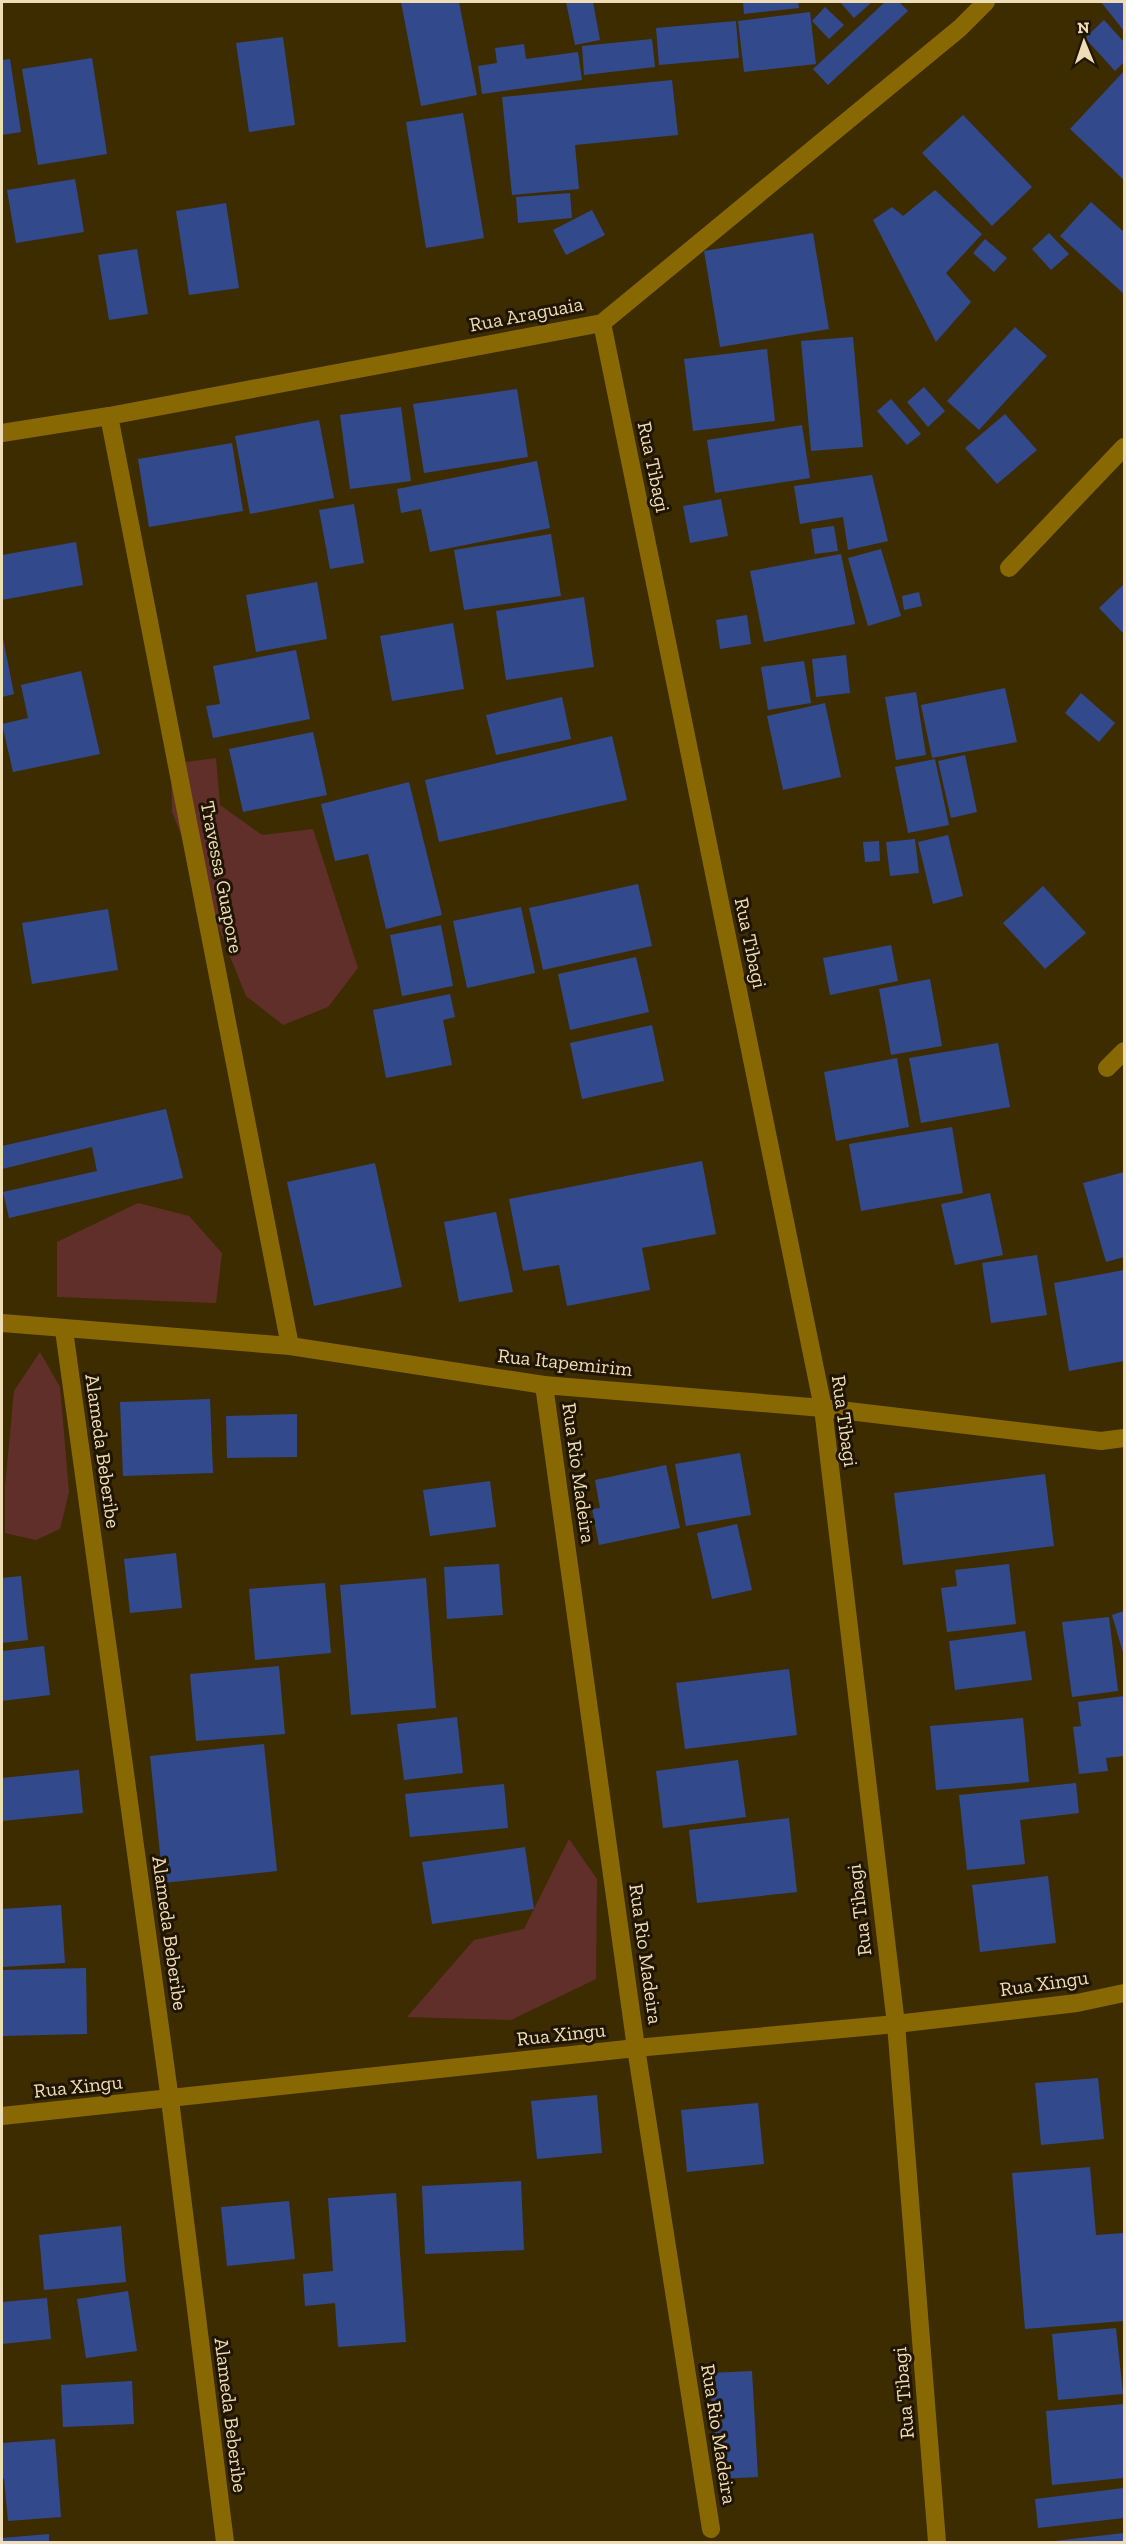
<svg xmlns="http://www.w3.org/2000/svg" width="1126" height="2544" font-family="'Zilla Slab',serif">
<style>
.green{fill:#612f2a}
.building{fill:#324a8c}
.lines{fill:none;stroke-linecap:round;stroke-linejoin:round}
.minor{stroke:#886803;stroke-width:18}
.labels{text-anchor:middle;stroke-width:6;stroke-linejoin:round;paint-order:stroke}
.street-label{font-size:20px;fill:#eeddb6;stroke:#1f1500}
</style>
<rect width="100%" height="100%" fill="#3d2c00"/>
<!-- green -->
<g class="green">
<path d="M216,758L220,805L262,835L313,829L358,968L328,1007L283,1025L246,996L172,812L171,764Z"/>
<path d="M138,1203L189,1216L222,1253L216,1303L57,1297V1242Z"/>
<path d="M40,1352L60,1387L69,1492L60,1529L36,1540L5,1533V1487L14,1391Z"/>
<path d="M569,1839L597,1879L596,1979L511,2020L407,2017L474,1940L524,1929Z"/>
</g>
<!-- building -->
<g class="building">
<path d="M401,2H459L477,95L421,106Z"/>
<path d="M566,2H593L600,40L575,45Z"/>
<path d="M743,2H798L799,8L744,14Z"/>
<path d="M840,2H872L854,18Z"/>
<path d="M885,2H899L908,11L828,85L813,69Z"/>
<path d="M1101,2H1124V31Z"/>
<path d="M825,7L844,25L829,39L812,21Z"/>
<path d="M810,12L816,64L744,72L738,21Z"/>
<path d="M1104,20L1124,42V62L1115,71L1085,38Z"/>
<path d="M736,21L739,58L659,65L656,28Z"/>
<path d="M283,37L295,125L249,132L236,43Z"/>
<path d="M652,39L655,67L584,75L582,46Z"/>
<path d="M524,44L526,59L578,52L582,80L482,94L478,66L497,63L495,48Z"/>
<path d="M92,58L107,154L38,165L22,69Z"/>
<path d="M10,59L21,132L2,135V60Z"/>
<path d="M1124,71V180L1070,129Z"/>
<path d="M672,80L678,135L575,145L579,189L512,195L502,97Z"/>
<path d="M463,113L484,238L426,248L406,122Z"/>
<path d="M963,115L1032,187L992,226L922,153Z"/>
<path d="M75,179L84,232L16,243L7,190Z"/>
<path d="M935,190L982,234L946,273L971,302L936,342L873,220L892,207L903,216Z"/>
<path d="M570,193L572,218L518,223L516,197Z"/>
<path d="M1091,202L1124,232V294L1060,236Z"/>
<path d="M226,203L239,288L189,295L176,211Z"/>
<path d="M592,210L605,235L566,255L553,230Z"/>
<path d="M813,233L829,329L720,347L704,251Z"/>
<path d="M1049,233L1069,254L1051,270L1032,249Z"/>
<path d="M985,239L1007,258L994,272L973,253Z"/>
<path d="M137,249L148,314L109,320L98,255Z"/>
<path d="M1015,327L1047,356L979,430L947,401Z"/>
<path d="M853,337L863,447L811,451L801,341Z"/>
<path d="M767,349L775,421L693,431L684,359Z"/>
<path d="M924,387L945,411L928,427L907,402Z"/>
<path d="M517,389L528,457L424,473L413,404Z"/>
<path d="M891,399L921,434L907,445L877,411Z"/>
<path d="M401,407L411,481L350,489L340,415Z"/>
<path d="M1005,414L1037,450L997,484L965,448Z"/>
<path d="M319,420L334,498L250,514L235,436Z"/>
<path d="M802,425L810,478L715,493L707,440Z"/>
<path d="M232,443L243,511L149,527L138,459Z"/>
<path d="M537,461L550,528L430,552L421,509L401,513L397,489Z"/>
<path d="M872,475L888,541L848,550L843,517L800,524L794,486Z"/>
<path d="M721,499L728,536L690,543L683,506Z"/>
<path d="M354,504L364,563L330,569L319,510Z"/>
<path d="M834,526L838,551L815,554L811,529Z"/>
<path d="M551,534L561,596L464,610L454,550Z"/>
<path d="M76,542L83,585L2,600V555Z"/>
<path d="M881,549L901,616L868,626L848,558Z"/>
<path d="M841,554L855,624L764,642L750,571Z"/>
<path d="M317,582L327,639L256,652L246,595Z"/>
<path d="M1124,584V634L1099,608Z"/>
<path d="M919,592L922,606L904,610L902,596Z"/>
<path d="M584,597L594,667L506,680L496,611Z"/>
<path d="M747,615L751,644L720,649L716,620Z"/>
<path d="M453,623L464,689L392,701L380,636Z"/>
<path d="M3,638L14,694L2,697V638Z"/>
<path d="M296,650L310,719L213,738L206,706L220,704L213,666Z"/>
<path d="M846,655L850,693L816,697L812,659Z"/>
<path d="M804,661L811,703L768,710L761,667Z"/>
<path d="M81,671L100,754L13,772L2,724L28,718L21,685Z"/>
<path d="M1005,688L1017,742L932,758L921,705Z"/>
<path d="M916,692L926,755L896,760L885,697Z"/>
<path d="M1081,693L1115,723L1099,742L1065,713Z"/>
<path d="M562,697L571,739L496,755L486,715Z"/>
<path d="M825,703L841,777L783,790L767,716Z"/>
<path d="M313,732L327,795L243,812L229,749Z"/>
<path d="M612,736L627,800L439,842L425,780Z"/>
<path d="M965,755L977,812L951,818L938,761Z"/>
<path d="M935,759L949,825L908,833L895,767Z"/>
<path d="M409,782L442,915L386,929L368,854L335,861L321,804Z"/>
<path d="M948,835L963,896L933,904L918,842Z"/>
<path d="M915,839L919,873L890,876L886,842Z"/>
<path d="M879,841L880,861L865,862L863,842Z"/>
<path d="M638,884L652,946L543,970L529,908Z"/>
<path d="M1043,886L1086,933L1045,969L1003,923Z"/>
<path d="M521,907L535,973L467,988L453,921Z"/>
<path d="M108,909L118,970L32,984L22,923Z"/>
<path d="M441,925L453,986L402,996L390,935Z"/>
<path d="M891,945L898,981L830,995L823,958Z"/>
<path d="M636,957L649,1012L570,1030L558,974Z"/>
<path d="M930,979L942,1046L891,1055L879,989Z"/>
<path d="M450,994L455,1017L443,1020L452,1065L386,1078L373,1010Z"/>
<path d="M652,1025L664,1081L582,1099L570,1043Z"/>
<path d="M998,1043L1010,1107L921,1123L909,1058Z"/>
<path d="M897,1058L909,1127L836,1141L824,1072Z"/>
<path d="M166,1109L183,1178L9,1218L3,1192L97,1171L92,1147L2,1169V1146Z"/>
<path d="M952,1127L963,1193L861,1211L849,1144Z"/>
<path d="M702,1161L716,1234L642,1248L650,1290L567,1306L559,1265L523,1271L509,1199Z"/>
<path d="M375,1163L402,1287L314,1306L287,1182Z"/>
<path d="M1124,1172V1257L1106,1262L1083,1183Z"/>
<path d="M990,1193L1003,1255L955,1265L941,1204Z"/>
<path d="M496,1212L513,1292L459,1302L444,1222Z"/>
<path d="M1037,1255L1047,1315L991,1323L982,1263Z"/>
<path d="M1124,1270V1361L1069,1371L1054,1283Z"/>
<path d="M210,1399L213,1473L123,1476L120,1402Z"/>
<path d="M297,1414V1457L227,1458L226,1416Z"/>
<path d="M740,1453L751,1515L686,1526L675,1464Z"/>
<path d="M666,1465L680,1528L599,1545L592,1509L600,1508L595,1480Z"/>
<path d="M1045,1474L1054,1546L903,1565L894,1493Z"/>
<path d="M490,1481L496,1527L430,1536L423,1490Z"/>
<path d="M737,1524L752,1590L712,1599L697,1533Z"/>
<path d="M176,1553L182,1608L130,1613L124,1559Z"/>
<path d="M499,1564L503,1615L447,1619L444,1567Z"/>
<path d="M1009,1564L1016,1624L947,1632L941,1588L957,1586L955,1570Z"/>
<path d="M21,1576L28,1640L2,1643V1578Z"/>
<path d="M426,1578L436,1708L351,1715L340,1585Z"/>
<path d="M325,1583L331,1653L255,1660L249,1589Z"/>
<path d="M1124,1611V1656L1112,1615Z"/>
<path d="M1109,1617L1118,1691L1072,1697L1062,1622Z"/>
<path d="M1025,1631L1032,1680L955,1690L949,1641Z"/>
<path d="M44,1646L50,1695L2,1701V1651Z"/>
<path d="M279,1666L285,1734L196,1741L190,1674Z"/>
<path d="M789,1669L797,1735L685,1749L676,1683Z"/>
<path d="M1124,1696V1756L1106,1758L1108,1771L1079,1774L1073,1727L1081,1726L1078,1702Z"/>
<path d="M457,1717L463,1773L404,1780L397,1724Z"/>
<path d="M1023,1718L1029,1782L936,1790L930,1726Z"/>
<path d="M264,1744L277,1871L163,1883L150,1756Z"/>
<path d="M738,1760L746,1817L663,1828L656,1771Z"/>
<path d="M79,1770L83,1813L2,1821V1778Z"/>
<path d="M1076,1783L1079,1813L1020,1820L1025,1864L967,1870L959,1795Z"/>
<path d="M504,1784L508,1828L410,1837L405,1794Z"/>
<path d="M789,1818L797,1892L697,1903L689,1830Z"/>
<path d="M525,1847L534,1909L432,1924L422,1862Z"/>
<path d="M1048,1876L1056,1943L980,1952L972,1885Z"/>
<path d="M61,1905L65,1963L2,1967V1909Z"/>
<path d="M86,1968L87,2034L2,2036V1970Z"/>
<path d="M1098,2078L1104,2139L1041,2145L1035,2083Z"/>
<path d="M597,2095L602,2153L537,2159L531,2101Z"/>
<path d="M758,2103L764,2164L687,2172L681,2110Z"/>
<path d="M1090,2167L1096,2235L1124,2233V2321L1025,2329L1012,2173Z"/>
<path d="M521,2181L524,2250L425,2254L422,2186Z"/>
<path d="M396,2193L406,2342L338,2347L335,2303L305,2306L303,2274L333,2271L328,2198Z"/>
<path d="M289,2201L295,2259L227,2266L221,2207Z"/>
<path d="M121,2226L126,2282L44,2290L39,2235Z"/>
<path d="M128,2291L137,2351L86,2358L77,2299Z"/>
<path d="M47,2298L51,2339L2,2344V2302Z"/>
<path d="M1116,2328L1123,2394L1058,2400L1052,2334Z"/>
<path d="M752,2371L758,2477L716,2479L710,2373Z"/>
<path d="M132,2381L134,2424L63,2427L61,2385Z"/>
<path d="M1124,2404V2478L1052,2485L1046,2411Z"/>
<path d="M55,2439L61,2517L8,2521L4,2478H2V2443Z"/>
<path d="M1124,2488V2518L1038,2528L1035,2499Z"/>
<path d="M1124,2533V2542H1054V2541Z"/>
<path d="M49,2534V2542H2V2538Z"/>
</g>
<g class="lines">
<!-- minor -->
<g class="minor">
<path d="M602,323L823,1408L896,2024L937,2542"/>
<path d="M109,416L290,1346"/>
<path d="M2,433L109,416L602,323L960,28L986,2"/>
<path d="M1009,568L1124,447"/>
<path d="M1107,1068L1124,1051"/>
<path d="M2,1323L290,1346L544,1385L823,1408L1101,1441L1124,1438"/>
<path d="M64,1330L170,2100L225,2542"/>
<path d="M544,1385L636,2048L711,2529"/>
<path d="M2,2116L636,2048L896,2024L1077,2003L1124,1993"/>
</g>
</g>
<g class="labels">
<!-- street labels -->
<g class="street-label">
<text transform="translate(526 314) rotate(-11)" y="7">Rua Araguaia</text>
<text transform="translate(654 467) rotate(78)" y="7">Rua Tibagi</text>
<text transform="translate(222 877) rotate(79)" y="7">Travessa Guapore</text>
<text transform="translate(751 943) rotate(78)" y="7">Rua Tibagi</text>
<text transform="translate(565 1362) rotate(6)" y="7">Rua Itapemirim</text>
<text transform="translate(845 1421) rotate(82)" y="7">Rua Tibagi</text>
<text transform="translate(103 1451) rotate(82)" y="7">Alameda Beberibe</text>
<text transform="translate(579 1473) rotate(82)" y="7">Rua Rio Madeira</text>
<text transform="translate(859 1910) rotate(-97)" y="7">Rua Tibagi</text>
<text transform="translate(170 1933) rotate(82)" y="7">Alameda Beberibe</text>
<text transform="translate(646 1954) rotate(82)" y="7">Rua Rio Madeira</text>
<text transform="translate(1044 1983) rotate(-8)" y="7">Rua Xingu</text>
<text transform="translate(561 2034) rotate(-6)" y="7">Rua Xingu</text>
<text transform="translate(78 2086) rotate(-6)" y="7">Rua Xingu</text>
<text transform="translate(903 2393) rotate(-95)" y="7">Rua Tibagi</text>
<text transform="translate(231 2415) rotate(83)" y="7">Alameda Beberibe</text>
<text transform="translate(719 2434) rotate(81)" y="7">Rua Rio Madeira</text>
</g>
</g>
<!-- border -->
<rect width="1126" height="2544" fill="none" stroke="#eeddb6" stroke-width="6"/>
<!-- north arrow -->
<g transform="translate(1084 42) rotate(358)" stroke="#1f1500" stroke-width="4.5" paint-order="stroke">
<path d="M0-4.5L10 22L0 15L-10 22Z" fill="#eeddb6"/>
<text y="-9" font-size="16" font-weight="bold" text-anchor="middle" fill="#eeddb6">N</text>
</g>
</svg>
